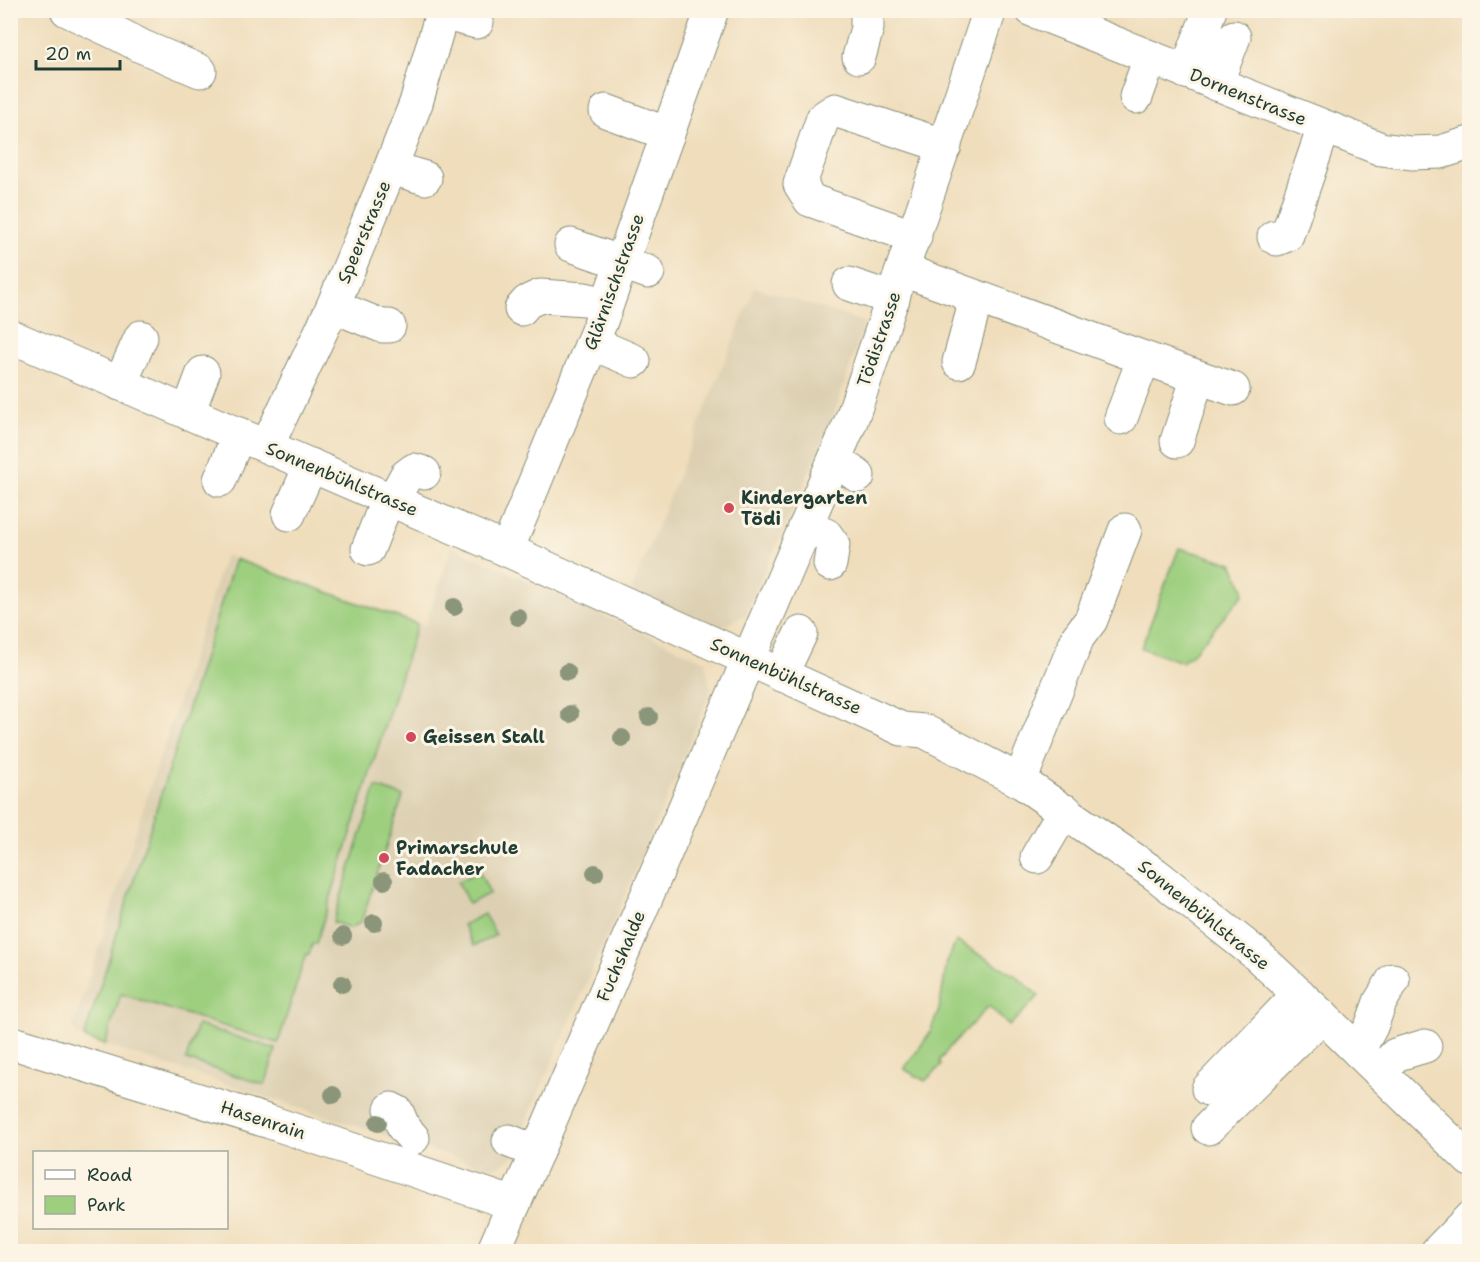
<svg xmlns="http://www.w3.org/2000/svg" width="1480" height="1262" font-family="'Shantell Sans',sans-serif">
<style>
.built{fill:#ddd0b2}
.green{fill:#9dcf7f;stroke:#5e865a;stroke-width:1.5}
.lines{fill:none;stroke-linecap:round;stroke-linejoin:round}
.minor-casing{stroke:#878d78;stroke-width:35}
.minor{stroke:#fff;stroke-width:33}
.tree{fill:#8a9579}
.poi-dot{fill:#d1495b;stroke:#fcf5e5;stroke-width:2}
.labels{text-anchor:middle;stroke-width:6;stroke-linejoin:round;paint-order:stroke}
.street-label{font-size:18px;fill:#1f3d34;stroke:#fcf5e5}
.poi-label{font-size:18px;font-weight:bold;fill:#1f3d34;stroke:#fcf5e5;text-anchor:start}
</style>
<rect width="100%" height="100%" fill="#fcf5e5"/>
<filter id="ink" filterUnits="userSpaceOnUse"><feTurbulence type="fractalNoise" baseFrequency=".0167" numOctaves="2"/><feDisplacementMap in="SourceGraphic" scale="12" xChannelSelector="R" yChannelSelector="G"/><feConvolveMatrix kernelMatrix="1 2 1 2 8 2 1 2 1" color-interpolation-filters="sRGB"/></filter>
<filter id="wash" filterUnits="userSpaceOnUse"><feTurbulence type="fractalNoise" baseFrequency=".008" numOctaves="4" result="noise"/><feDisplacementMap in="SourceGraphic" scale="24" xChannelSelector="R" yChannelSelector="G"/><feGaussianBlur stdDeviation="1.35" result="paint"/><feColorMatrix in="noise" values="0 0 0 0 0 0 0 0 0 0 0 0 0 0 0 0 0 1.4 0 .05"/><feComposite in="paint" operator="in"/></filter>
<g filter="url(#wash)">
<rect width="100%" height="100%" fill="#efddbb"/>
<!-- built -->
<g class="built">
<path d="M755,287L865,322L830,426L745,615L715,631L631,591Z"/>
<path d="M452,547L705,661L711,689L670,791L511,1157L506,1162L497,1167H484L76,1036L73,1027L225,555L425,625Z"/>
</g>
<!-- green -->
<g class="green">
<path d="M1179,548L1232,563L1244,589L1243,595L1194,652L1182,662L1141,648Z"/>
<path d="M235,559L417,624L316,944L313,943L309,954H306L278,1043L121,994L105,1045L84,1038Z"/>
<path d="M376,787L403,796L361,922L351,928L333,922Z"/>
<path d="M479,871L490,893L469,904L458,882Z"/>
<path d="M484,914L496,935L474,946L463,925Z"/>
<path d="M956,941L1015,975L1039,996L1009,1026L989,1006L950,1047L940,1060L941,1066L925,1081L904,1069L928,1036L939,1010L947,962Z"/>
<path d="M197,1025L276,1049L265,1085L186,1060Z"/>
</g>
</g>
<g filter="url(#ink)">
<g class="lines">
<!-- minor casing -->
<g class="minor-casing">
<g id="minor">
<path d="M67,10L118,34L141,46L200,71"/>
<path d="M1032,10L1381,149L1411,153L1441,152L1470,143"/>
<path d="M442,13L477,22"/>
<path d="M859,57L867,28V10"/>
<path d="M1186,72L1210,10"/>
<path d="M1216,84L1234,37"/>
<path d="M1136,97L1150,58"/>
<path d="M606,111L668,134"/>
<path d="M391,168L425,178"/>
<path d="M915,237L810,200L800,184L823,118L835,110L945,146"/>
<path d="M1274,237L1277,239L1287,235L1324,127"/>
<path d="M571,245L648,272"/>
<path d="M903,270L1144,358L1233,389"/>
<path d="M849,284L893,299"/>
<path d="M333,306L382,326H389"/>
<path d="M521,309L527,302L540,296L585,299L607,304"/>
<path d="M10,336L507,550L902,729L924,731L1020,781L1155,874L1256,954L1322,1016L1470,1160"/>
<path d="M592,343L634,361"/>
<path d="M959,362L973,311L970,295"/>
<path d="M120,384L141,337"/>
<path d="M188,413L203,373"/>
<path d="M1121,418L1144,358"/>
<path d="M1177,441L1198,377"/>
<path d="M267,446L333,306L388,174L416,103L443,10"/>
<path d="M835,460L858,476"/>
<path d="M220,480L239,434"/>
<path d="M393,500L406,476L414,470L424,473"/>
<path d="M289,514L311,465"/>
<path d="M805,527L826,535L833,545L830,564"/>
<path d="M368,549L388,498"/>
<path d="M507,550L601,321L712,10"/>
<path d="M781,675L801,633"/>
<path d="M1020,781L1078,637L1091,620L1125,530"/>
<path d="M1037,857L1054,828L1066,811"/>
<path d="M10,1042L270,1122L514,1204"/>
<path d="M1358,1051L1371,1027L1380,1002L1393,980"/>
<path d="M1380,1073L1395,1055L1425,1046"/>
<path d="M1208,1089L1299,994"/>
<path d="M391,1109L397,1112L404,1128L413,1138"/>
<path d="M1208,1128L1322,1016"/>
<path d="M509,1141L537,1152"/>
<path d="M493,1252L535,1156L851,421L990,10"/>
<path d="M1437,1252L1470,1218"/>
</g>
</g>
<!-- minor -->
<use href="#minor" class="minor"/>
</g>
<!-- trees -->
<g class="tree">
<circle cx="454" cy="607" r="9"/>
<circle cx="518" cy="617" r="9"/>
<circle cx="567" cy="672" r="9"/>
<circle cx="570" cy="714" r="9"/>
<circle cx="649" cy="717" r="9"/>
<circle cx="622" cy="738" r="9"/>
<circle cx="595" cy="873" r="9"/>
<circle cx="384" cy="881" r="9"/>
<circle cx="374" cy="923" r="9"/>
<circle cx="343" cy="936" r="9"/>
<circle cx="342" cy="984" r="9"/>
<circle cx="333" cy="1095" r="9"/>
<circle cx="378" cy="1123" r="9"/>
</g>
</g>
<!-- markers -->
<g class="poi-dot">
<circle cx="729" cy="508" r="6"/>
<circle cx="411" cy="737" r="6"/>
<circle cx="384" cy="858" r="6"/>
</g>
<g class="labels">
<!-- street labels -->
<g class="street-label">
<text transform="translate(1248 97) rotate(22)" y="6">Dornenstrasse</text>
<text transform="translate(364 232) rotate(-67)" y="6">Speerstrasse</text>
<text transform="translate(614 282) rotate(-70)" y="6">Glärnischstrasse</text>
<text transform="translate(879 339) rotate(-71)" y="6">Tödistrasse</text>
<text transform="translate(342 479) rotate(23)" y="6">Sonnenbühlstrasse</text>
<text transform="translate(786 676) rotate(24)" y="6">Sonnenbühlstrasse</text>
<text transform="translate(1204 915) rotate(39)" y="6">Sonnenbühlstrasse</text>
<text transform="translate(621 956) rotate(-67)" y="6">Fuchshalde</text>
<text transform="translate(263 1120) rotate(18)" y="6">Hasenrain</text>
</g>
<!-- poi labels -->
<g class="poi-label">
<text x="741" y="504">Kindergarten<tspan x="741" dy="21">Tödi</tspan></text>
<text x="423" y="743">Geissen Stall</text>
<text x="396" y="854">Primarschule<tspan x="396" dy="21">Fadacher</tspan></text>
</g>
</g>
<!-- margin -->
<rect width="1480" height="1262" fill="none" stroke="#fcf5e5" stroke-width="36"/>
<!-- legend -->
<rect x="33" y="1151" width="195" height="78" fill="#fcf5e5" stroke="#a4ab9e" stroke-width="1.5"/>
<rect x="45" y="1170" width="30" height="9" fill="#ffffff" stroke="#a4ab9e" stroke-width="1.5"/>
<text x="87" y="1181" font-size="18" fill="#1f3d34">Road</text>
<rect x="45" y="1196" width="30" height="18" fill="#9dcf7f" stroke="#a4ab9e" stroke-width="1.5"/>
<text x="87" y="1211" font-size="18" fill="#1f3d34">Park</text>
<!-- scale -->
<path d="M36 60v9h84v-9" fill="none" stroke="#1f3d34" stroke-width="3"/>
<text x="45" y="60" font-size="18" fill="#1f3d34" stroke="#fcf5e5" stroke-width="4.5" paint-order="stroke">20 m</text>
</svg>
